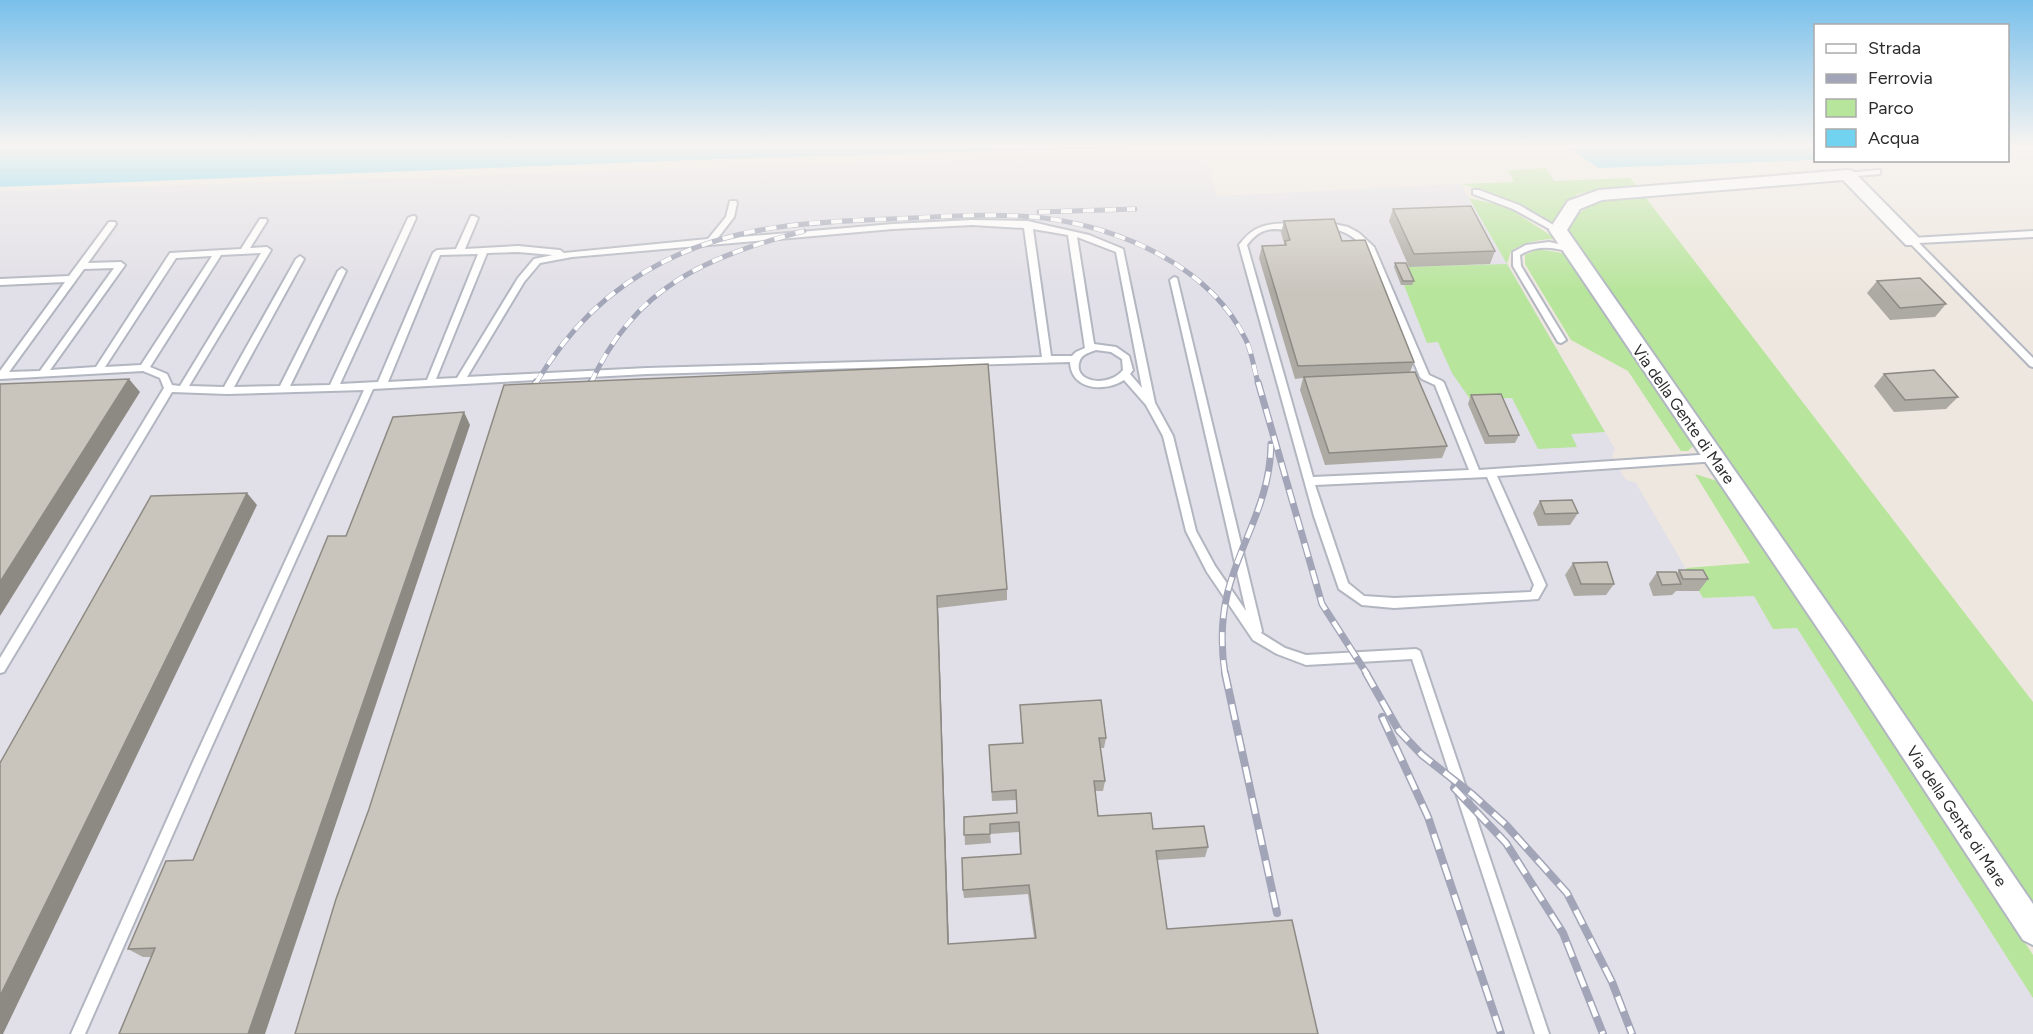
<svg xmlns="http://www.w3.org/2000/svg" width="2033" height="1034" font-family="Figtree,sans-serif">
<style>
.industrial{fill:#e1dfe7}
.green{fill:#b7e59b}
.water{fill:#72d3f0}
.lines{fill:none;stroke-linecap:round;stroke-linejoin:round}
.service-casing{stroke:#b2b6c0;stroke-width:4}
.minor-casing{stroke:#b2b6c0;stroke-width:4}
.service{fill:#fff;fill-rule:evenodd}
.minor{fill:#fff;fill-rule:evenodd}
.rail-far2-casing{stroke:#a1a5b7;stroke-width:5}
.rail-far1-casing{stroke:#a1a5b7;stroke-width:7}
.rail-casing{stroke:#a1a5b7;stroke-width:8}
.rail-far2{stroke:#fff;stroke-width:4;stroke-dasharray:11;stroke-linecap:butt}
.rail-far1{stroke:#fff;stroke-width:4.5;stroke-dasharray:14;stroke-linecap:butt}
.rail{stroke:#fff;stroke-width:5;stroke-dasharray:16;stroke-linecap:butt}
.wall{fill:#ada9a3}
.shaded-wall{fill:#8d8a84}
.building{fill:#c9c5bd;stroke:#8d8a84;stroke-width:1.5}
.labels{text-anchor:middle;stroke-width:4.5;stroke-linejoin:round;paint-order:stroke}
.street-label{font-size:16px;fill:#2c2c2c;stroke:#fff}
</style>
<rect width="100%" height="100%" fill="#eee7df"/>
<!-- industrial -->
<path class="industrial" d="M1204,152L1217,196L1461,184L1615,449L1612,456L1625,479L1636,483L1703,598L1754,596L1773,629L1797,628L2033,994V1034H0V191Z"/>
<!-- green -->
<g class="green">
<path d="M1546,168L1554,181L1630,178L1638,188L1603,189L1577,194L1551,223C1520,204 1496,193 1461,184L1514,182L1508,170Z"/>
<path d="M1469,198L1507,207L1556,239C1539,239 1525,242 1511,251L1507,264L1605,432L1571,434L1577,447L1538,449L1512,398L1470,399L1452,373L1438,342L1427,343L1404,285H1412L1405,267L1507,264Z"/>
<path d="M1646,198L2033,702V912L1825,604L1565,228C1588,198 1611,200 1646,198Z"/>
<path d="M1538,249L1568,254L1693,442V446L1688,451H1681L1628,371L1571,340L1525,264V255Z"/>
<path d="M1695,474L1717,481L1725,488L2033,955V998L1797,628L1773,629L1754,596L1703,598L1686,568L1750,563Z"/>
</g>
<!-- water -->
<g class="water">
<path d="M0,147H1142L720,159L0,187Z"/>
<path d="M1566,147H1815V160L1599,168Z"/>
</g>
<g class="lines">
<!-- service casing -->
<g class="service-casing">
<g id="service">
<path d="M1877,170H1880V174L1847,177L1843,175L1847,173Z"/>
<path d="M1473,190H1479L1519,205L1562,230L1561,232H1555L1513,209L1473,194Z"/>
<path d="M730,201H736L737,203L734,217L717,239L893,224L972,220L1028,221L1049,226L1089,235L1123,249L1155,403L1173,436L1196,531L1215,566L1246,611L1170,280L1174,277L1177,278L1262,631L1261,633L1285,648L1306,655L1416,649L1420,651L1549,1034H1535L1412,659L1306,665L1277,654L1253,640L1207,572L1186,531L1163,436L1146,405L1124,380C1106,392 1071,391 1070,362L647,374L373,389L202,768L85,1034H71L192,764L364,390L227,394L172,392L4,672L0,673V658L164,388L160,378L143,371L0,379V371L65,282L0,285V279L69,276L109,222H115L116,224L88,263L121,262L125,265L50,370L96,367L170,253L241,249L260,219H266L267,221L250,248L267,247L271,250L189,386L224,387L296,259L300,256L304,259L234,387L280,386L338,271L342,268L346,271L290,386L330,385L408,218L412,216H415L416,218L340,384L378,382L433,253L437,250L456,249L471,216H474L478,218L465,249L518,246L560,250L564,253L708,239L726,217ZM972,225L1024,228L1042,357L647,368L467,377L524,282L540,263L572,257L893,229ZM1033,229L1068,235L1085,348L1076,352L1072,356H1051ZM1077,237L1116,252L1142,388L1130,374L1133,370L1129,356L1116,347L1094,344ZM518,252L553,255L534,259L518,278L457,378L436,379L487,253ZM261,253L180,386L172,385L167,374L150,367L221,255ZM478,254L427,380L388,382L440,255ZM212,256L141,365L105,367L176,258ZM114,268L40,371L9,372L84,269ZM1096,350L1111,352L1122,359L1123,370C1109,388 1071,383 1080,360C1082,354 1091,352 1096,350Z"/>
<path d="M1325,222L1348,227L1359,233L1374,247L1429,375L1442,381L1444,383L1479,470L1714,454L1718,455L1719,458L1718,461L1497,476L1546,585L1538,599L1394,608L1362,605L1339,589L1314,516L1239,245C1256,222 1271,224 1297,223L1301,226C1283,237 1268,217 1247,245L1313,477L1469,470L1435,385L1422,379L1420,377L1367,250C1351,234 1345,230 1322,227L1321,225ZM1487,477L1534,585L1531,592L1394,598L1364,596L1348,583L1315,485Z"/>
<path d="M2033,231V237L1919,243L2033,358V367L2030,366L1908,241L1912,238Z"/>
<path d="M1549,242L1573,247L1574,249L1570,252C1552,247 1536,245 1520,255L1521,266L1566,340L1561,343L1558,342L1513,266V252L1526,245Z"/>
</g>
</g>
<!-- minor casing -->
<g class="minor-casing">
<path id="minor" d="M1847,170L1853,171L1918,237L1921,241L1918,245H1906L1843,180L1602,200L1580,209L1567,230L1853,640L2033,904V945L2023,940L1835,654L1549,230L1568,201L1599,190Z"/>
</g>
<!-- service -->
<use href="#service" class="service"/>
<!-- minor -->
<use href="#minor" class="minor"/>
<!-- rail-far2 casing -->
<g class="rail-far2-casing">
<g id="rail-far2">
<path d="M1039,212L1135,209"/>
<path d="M536,383C568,330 608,289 665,261C736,225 812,222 890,219C941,217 993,212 1044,218C1121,228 1210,266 1246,340C1252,353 1254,369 1258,383"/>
<path d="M591,383C635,286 706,257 804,231"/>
</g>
</g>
<!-- rail-far1 casing -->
<g class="rail-far1-casing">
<g id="rail-far1">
<path d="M1258,382L1322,604L1367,674"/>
<path d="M535,384L536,382"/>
<path d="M587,391L591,382"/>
<path d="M1225,674C1221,648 1221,621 1227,595C1240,541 1270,504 1271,444"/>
</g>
</g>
<!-- rail casing -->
<g class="rail-casing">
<g id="rail">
<path d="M1225,673L1277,913"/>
<path d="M1366,673L1399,731L1422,755L1473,795L1506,825L1567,893L1612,982L1632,1034"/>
<path d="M1382,717L1428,817L1501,1034"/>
<path d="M1454,788L1506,843L1563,933L1603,1034"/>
</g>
</g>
<!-- rail-far2 -->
<use href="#rail-far2" class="rail-far2"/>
<!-- rail-far1 -->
<use href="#rail-far1" class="rail-far1"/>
<!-- rail -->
<use href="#rail" class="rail"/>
</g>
<!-- wall -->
<g class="wall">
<path d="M1393,209L1495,251L1490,264L1409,267L1389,221Z"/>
<path d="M1284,221L1342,241L1414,362L1410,372L1447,446L1442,458L1325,465L1300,390L1303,378L1295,379L1259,258L1262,246L1284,245V243L1281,233Z"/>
<path d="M1395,263L1414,281L1412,285H1401L1394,267Z"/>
<path d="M1877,281L1946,304L1935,317L1890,320L1867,293Z"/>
<path d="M988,364L1007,589V600L938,608L949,944L1034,938L1028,894L964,898L963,890L1020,854L1019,832L990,834L991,843L965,845L964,817L1017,813L1016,800L992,801L989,745L1022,743L1020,705L1106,738L1104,748H1100L1105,781L1103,791H1095L1098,816L1153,829L1208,847L1205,857L1157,860L1167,929L295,1034Z"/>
<path d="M1884,374L1958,397L1946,409L1894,412L1874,386Z"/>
<path d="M1471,395L1519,435L1515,443L1485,444L1468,404Z"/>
<path d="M470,425L151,957H143L128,949L193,860Z"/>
<path d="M1540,501L1578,513L1570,525L1538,526L1533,513Z"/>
<path d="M1573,563L1614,584L1606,595L1574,596L1565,575Z"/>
<path d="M1679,570L1708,579L1699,591H1676L1672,595L1653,596L1649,584L1657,572L1677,573Z"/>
</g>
<!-- shaded-wall -->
<g class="shaded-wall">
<path d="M129,379L140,392L0,616V582Z"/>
<path d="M464,412L470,425L265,1034H248Z"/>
<path d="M247,493L257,505L3,1034H0V996Z"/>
<path d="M937,596L938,608L949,952L948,944Z"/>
</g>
<!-- building -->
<g class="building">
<path d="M1471,206L1495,251L1414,254L1393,209Z"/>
<path d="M1334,219L1342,241L1365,240L1414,362L1298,366L1262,246L1286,245L1285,241L1290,240L1284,221Z"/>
<path d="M1395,263H1406L1414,281H1403Z"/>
<path d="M1920,278L1946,304L1900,308L1877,281Z"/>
<path d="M988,364L1007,589L937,596L948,944L1036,938L1029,885L963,890L962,858L1021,854L1019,822L990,824V834L964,835V817L1017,813L1016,790L992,792L989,745L1023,743L1020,705L1101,700L1106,738H1099L1105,781H1094L1098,816L1151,813L1153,829L1204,826L1208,847L1156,851L1167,929L1292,920L1318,1034H295L336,899L369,809L504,385Z"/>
<path d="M1934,370L1958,397L1905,400L1884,374Z"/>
<path d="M1415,372L1447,446L1329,453L1304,377Z"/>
<path d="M129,379L0,582V384Z"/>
<path d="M1501,394L1519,435L1489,436L1471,395Z"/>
<path d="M464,412L248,1034H119L155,948L128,949L166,861L193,860L328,536H346L393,417Z"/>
<path d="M247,493L180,631L0,996V763L151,496Z"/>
<path d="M1572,500L1578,513L1545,514L1540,501Z"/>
<path d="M1607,562L1614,584H1581L1573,563Z"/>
<path d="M1679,570H1703L1708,579H1683Z"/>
<path d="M1657,572H1676L1681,584L1662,585Z"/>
</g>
<!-- sky -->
<linearGradient id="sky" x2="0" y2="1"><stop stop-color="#79c0eb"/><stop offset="0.5" stop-color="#f7f4f1"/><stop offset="1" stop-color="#f7f4f1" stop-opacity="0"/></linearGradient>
<rect width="2033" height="292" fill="url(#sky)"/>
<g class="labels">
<!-- street labels -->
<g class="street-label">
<text transform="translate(1684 414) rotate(55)" y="6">Via della Gente di Mare</text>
<text transform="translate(1957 816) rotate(56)" y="6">Via della Gente di Mare</text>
</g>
</g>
<!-- legend -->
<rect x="1814" y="24" width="195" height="138" fill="#ffffff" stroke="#ababab" stroke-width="1.5"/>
<rect x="1826" y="44" width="30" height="9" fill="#ffffff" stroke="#ababab" stroke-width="1.5"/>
<text x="1868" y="54" font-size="18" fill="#2c2c2c">Strada</text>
<rect x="1826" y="74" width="30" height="9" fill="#a1a5b7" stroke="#ababab" stroke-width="1.5"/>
<text x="1868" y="84" font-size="18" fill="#2c2c2c">Ferrovia</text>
<rect x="1826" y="99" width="30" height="18" fill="#b7e59b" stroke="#ababab" stroke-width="1.5"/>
<text x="1868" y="114" font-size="18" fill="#2c2c2c">Parco</text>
<rect x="1826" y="129" width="30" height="18" fill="#72d3f0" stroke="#ababab" stroke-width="1.5"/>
<text x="1868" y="144" font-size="18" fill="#2c2c2c">Acqua</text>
</svg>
